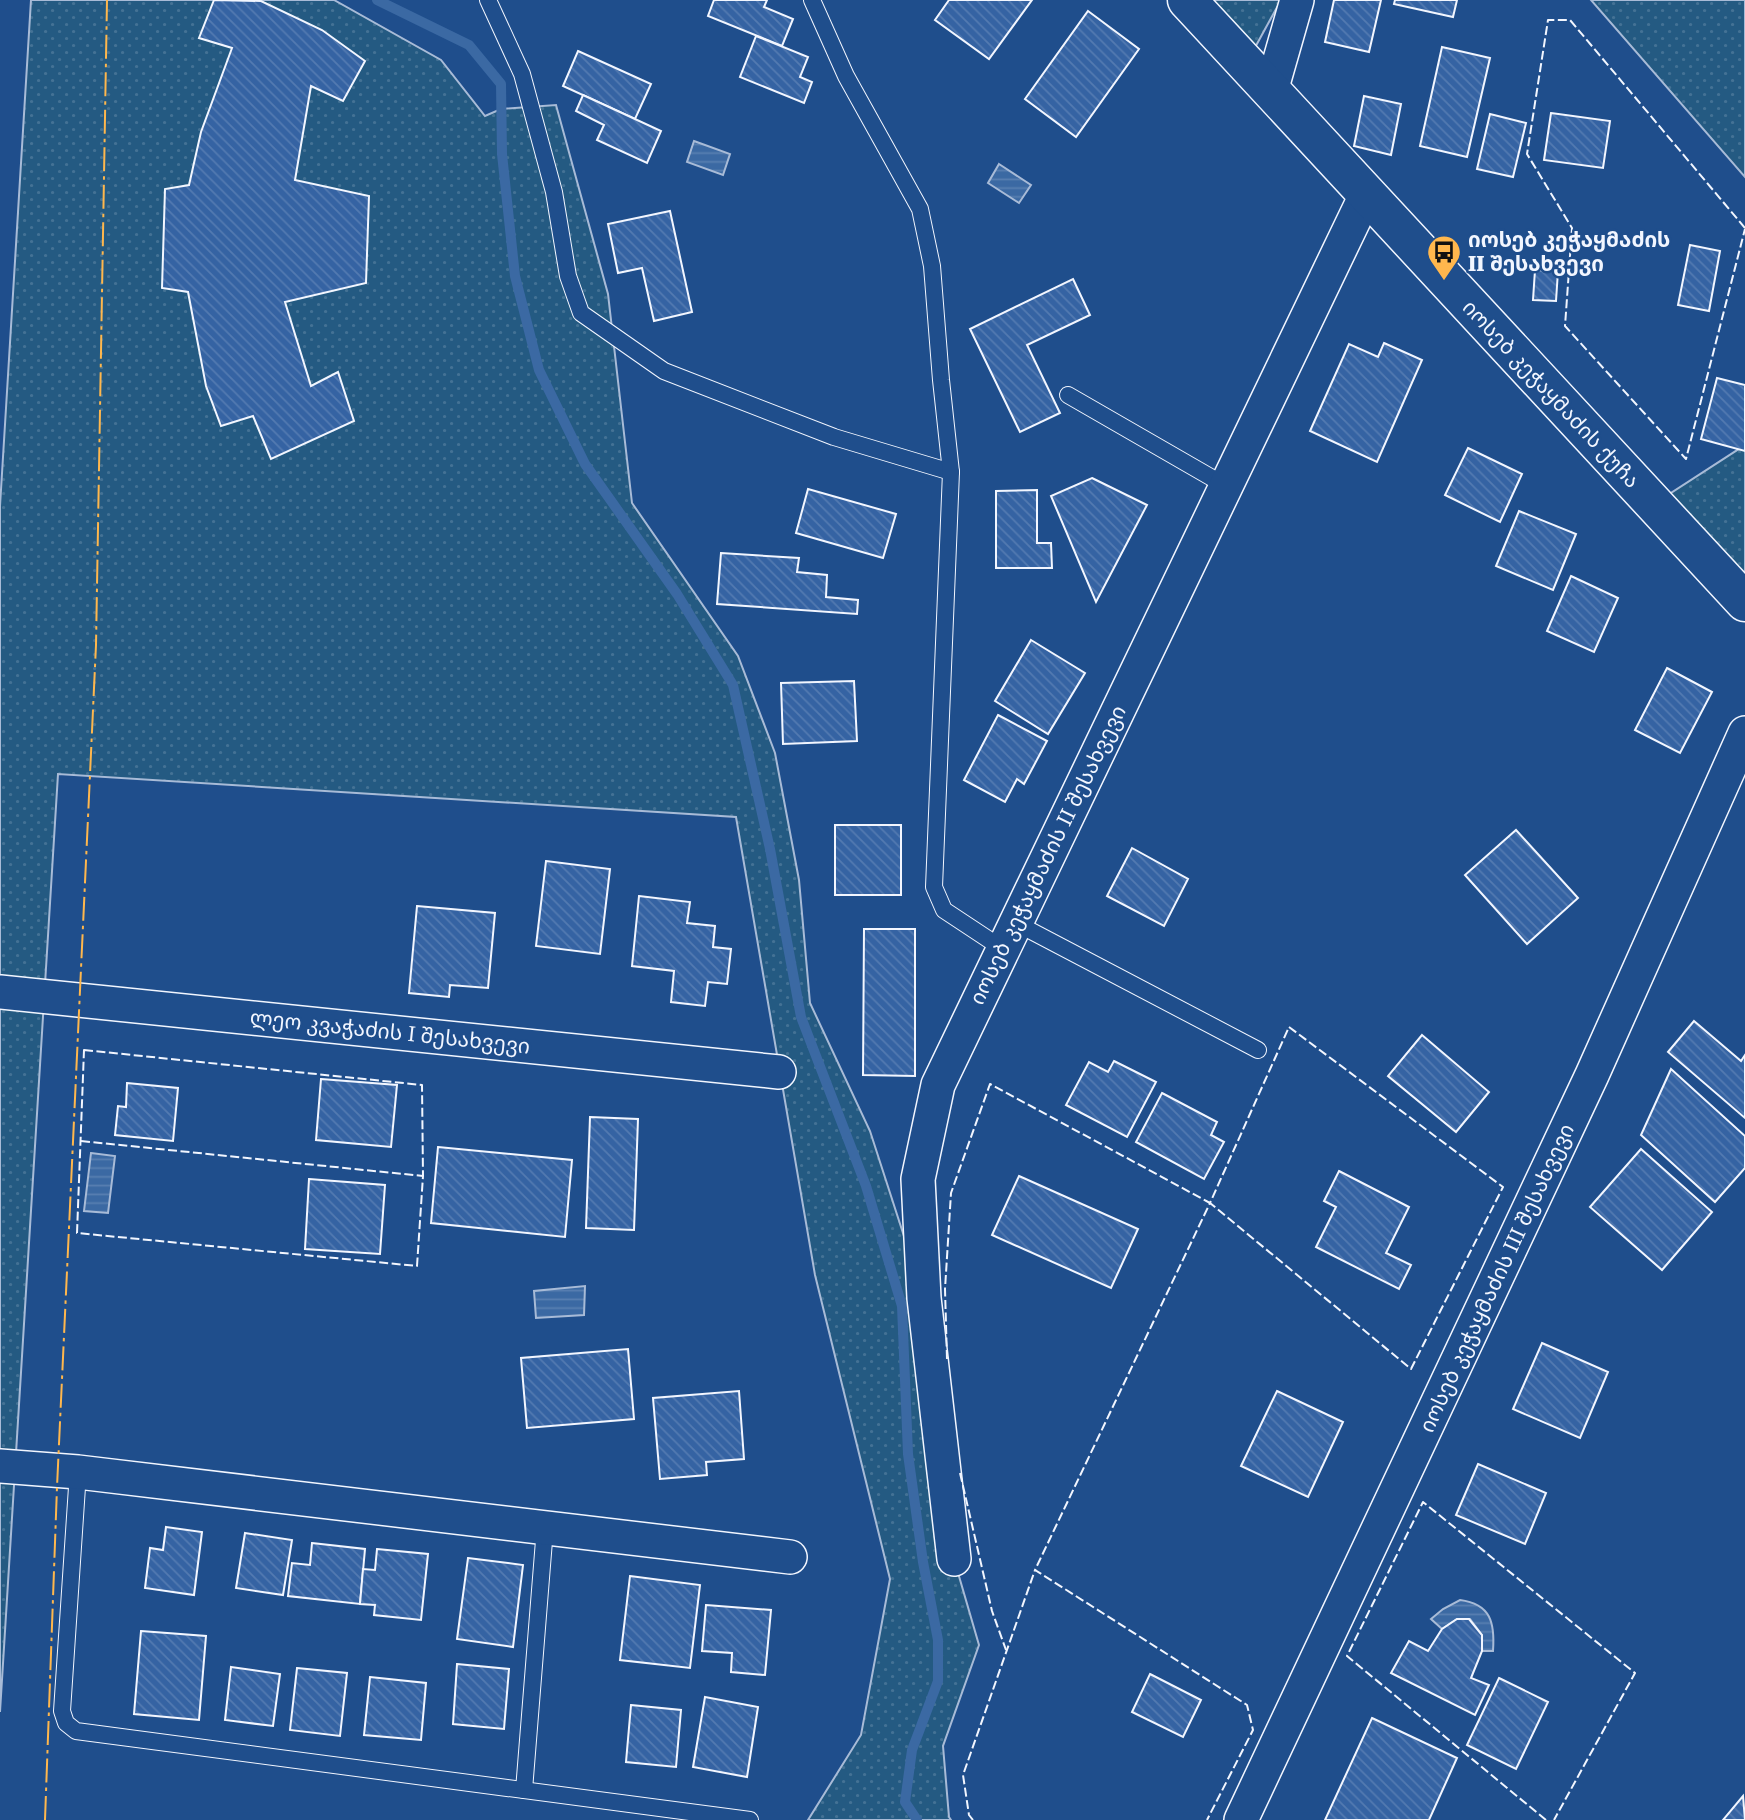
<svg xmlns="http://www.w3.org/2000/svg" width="1745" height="1820" font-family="'Roboto Serif','Noto Sans Georgian',serif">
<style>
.grass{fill:url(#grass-dots);stroke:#a8bbd7;stroke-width:2}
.water{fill:url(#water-rules);stroke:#a8bbd7;stroke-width:2}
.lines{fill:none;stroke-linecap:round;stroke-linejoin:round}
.stream{stroke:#3b69a3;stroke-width:10}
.building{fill:url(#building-back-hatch);stroke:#f2f6ff;stroke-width:2}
.lane-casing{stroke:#f2f6ff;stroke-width:18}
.street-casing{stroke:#f2f6ff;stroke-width:36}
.secondary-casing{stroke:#f2f6ff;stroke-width:41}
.lane{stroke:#1f4e8c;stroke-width:16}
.street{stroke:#1f4e8c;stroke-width:33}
.secondary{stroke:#1f4e8c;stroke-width:38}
.fence{stroke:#f2f6ff;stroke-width:2;stroke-dasharray:9 3.5;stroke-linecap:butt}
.power{stroke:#ffb74d;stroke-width:2;stroke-dasharray:24 5 3.5 5;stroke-linecap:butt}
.labels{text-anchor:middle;stroke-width:5;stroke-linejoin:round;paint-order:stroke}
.poi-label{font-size:21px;font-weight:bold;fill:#f2f6ff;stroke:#1f4e8c;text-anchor:start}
.street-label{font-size:21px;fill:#f2f6ff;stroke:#1f4e8c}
</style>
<defs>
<pattern id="grass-dots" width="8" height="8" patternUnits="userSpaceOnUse" patternTransform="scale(1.75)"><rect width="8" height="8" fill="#245a82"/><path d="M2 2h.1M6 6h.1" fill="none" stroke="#447295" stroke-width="1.8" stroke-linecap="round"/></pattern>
<pattern id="water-rules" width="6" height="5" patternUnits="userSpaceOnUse" patternTransform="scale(1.75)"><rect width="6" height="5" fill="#3b69a3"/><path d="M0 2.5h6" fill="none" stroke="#587fb1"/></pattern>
<pattern id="building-back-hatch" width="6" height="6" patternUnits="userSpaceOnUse" patternTransform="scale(1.75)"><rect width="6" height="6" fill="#3563a3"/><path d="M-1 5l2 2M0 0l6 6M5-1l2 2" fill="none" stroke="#537ab1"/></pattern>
</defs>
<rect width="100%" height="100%" fill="#1f4e8c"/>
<!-- grass -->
<g class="grass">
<path d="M31,0H334L441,60L485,116L501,109L556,105L608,294L632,503L738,656L775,753L799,880L810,1003L870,1131L924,1298L954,1559L979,1645L943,1746L949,1817L951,1820H808L861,1735L890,1579L815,1275L736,817L58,774L0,1712V506Z"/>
<path d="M1189,0H1281L1246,64Z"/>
<path d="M1591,0H1745V177Z"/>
<path d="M1745,445V602L1654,504Z"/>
</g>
<!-- water -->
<g class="water">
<path d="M694,141L730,154L723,175L687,162Z"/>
<path d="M999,164L1031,185L1019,203L988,183Z"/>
<path d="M91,1153L115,1156L108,1213L84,1211Z"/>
<path d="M585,1286L584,1315L536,1318L534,1291Z"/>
<path d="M1460,1600C1491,1604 1495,1623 1493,1651H1482V1635L1470,1619H1457L1442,1629L1431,1619L1443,1609Z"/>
</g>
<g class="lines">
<!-- stream -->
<path class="stream" d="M377,0L469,45L501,84L502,154L515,276L539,370L585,464L677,594L733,685L770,849L801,1017L866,1186L902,1306L908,1454L923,1562L938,1640V1681L912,1750L905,1802L917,1820"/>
</g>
<!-- building -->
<g class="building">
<path d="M214,0L261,1L322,30L365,61L343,101L311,86L295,180L369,196L366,283L285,302L311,386L338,372L354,421L271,459L253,416L221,426L206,386L188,292L162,288L165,189L189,185L201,132L232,48L199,38Z"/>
<path d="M714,0H767L764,7L793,19L782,46L708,16Z"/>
<path d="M949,0H1032L989,59L935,20Z"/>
<path d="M1334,0H1381L1369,52L1325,42Z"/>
<path d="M1395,0H1457L1453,17L1394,4Z"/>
<path d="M1088,11L1139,49L1076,137L1025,99Z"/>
<path d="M756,36L808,57L800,77L812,82L804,103L740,77Z"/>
<path d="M1442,47L1490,58L1467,157L1420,146Z"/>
<path d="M578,51L651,84L635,119L563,86Z"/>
<path d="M583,95L661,131L647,163L597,140L604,125L576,111Z"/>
<path d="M1364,96L1401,104L1391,155L1354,146Z"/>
<path d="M1551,113L1610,121L1603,168L1544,160Z"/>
<path d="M1490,114L1526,123L1513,177L1477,169Z"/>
<path d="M670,211L692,312L654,321L642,268L618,273L608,224Z"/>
<path d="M1690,245L1720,251L1709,311L1678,305Z"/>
<path d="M1535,270L1558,271L1556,301L1533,300Z"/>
<path d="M1073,279L1090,315L1027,345L1060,413L1020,432L970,329Z"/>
<path d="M1384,343L1422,360L1377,462L1310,431L1349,344L1378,357Z"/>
<path d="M1717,378L1745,385V451L1701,439Z"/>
<path d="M1468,448L1522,474L1500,522L1445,495Z"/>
<path d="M1092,478L1147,505L1096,602L1051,496Z"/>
<path d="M808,489L896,514L883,558L796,533Z"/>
<path d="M1037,490V543H1051L1052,568H996V491Z"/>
<path d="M1519,511L1576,534L1553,590L1496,566Z"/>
<path d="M721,553L799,558L797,572L827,575L826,597L858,600L857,614L717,604Z"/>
<path d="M1571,576L1618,598L1594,652L1547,631Z"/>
<path d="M1031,640L1085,673L1048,734L995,701Z"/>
<path d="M1667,668L1712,692L1680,753L1635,730Z"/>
<path d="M854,681L857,741L783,744L781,683Z"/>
<path d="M998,715L1047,741L1024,784L1017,779L1005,802L964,780Z"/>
<rect x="835" y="825" width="66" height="70"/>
<path d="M1516,830L1578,898L1527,944L1465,875Z"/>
<path d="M1132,848L1188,879L1164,926L1107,896Z"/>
<path d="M546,861L610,869L600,954L536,946Z"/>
<path d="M639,896L690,902L687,923L715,926L713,947L731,949L727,984L708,982L705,1006L671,1002L674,971L632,966Z"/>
<path d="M417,906L495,913L488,988L450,985L449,997L409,993Z"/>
<path d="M864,929H915V1076L863,1075Z"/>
<path d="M1694,1021L1741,1061L1745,1055V1118L1668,1052Z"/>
<path d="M1422,1035L1489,1092L1456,1132L1388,1076Z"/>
<path d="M1114,1061L1156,1082L1127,1137L1066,1105L1089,1062L1108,1072Z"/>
<path d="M1671,1069L1745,1136V1168L1715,1202L1641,1135Z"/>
<path d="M321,1079L397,1085L391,1147L316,1140Z"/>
<path d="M127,1083L178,1088L173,1141L115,1135L118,1106L126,1107Z"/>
<path d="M1162,1093L1217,1122L1211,1135L1224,1142L1204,1179L1136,1142Z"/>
<path d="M590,1117L638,1119L634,1230L586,1228Z"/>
<path d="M438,1147L572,1160L565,1237L431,1223Z"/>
<path d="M1641,1149L1712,1212L1662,1270L1590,1207Z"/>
<path d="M1339,1171L1409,1207L1386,1253L1411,1265L1399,1289L1316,1247L1336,1207L1324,1201Z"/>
<path d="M1019,1176L1138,1229L1111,1288L992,1235Z"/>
<path d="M309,1179L385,1185L380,1254L305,1249Z"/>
<path d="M1542,1343L1608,1372L1580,1438L1513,1409Z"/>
<path d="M628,1349L634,1419L527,1428L521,1358Z"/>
<path d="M739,1391L744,1459L706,1462L707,1475L660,1479L653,1398Z"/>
<path d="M1277,1391L1343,1422L1308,1497L1241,1466Z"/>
<path d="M1478,1464L1546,1493L1525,1544L1456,1515Z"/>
<path d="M166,1527L202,1532L194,1595L145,1588L150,1548L163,1550Z"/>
<path d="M245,1533L292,1540L283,1595L236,1588Z"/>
<path d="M312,1543L365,1549L360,1604L288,1596L292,1563L310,1565Z"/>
<path d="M377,1549L428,1554L421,1620L374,1615L375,1605L360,1604L363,1569L375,1570Z"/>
<path d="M468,1558L523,1565L513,1647L457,1639Z"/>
<path d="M630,1576L700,1585L690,1668L620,1660Z"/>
<path d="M706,1605L771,1610L765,1675L731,1672L732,1653L702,1651Z"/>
<path d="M1457,1619H1469L1482,1635V1651L1471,1678L1489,1685L1475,1715L1391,1673L1409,1641L1428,1651L1442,1629Z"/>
<path d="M141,1631L206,1636L199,1720L134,1714Z"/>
<path d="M457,1664L509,1669L504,1729L453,1724Z"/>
<path d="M231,1667L280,1674L273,1726L225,1720Z"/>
<path d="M297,1668L347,1673L340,1736L290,1730Z"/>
<path d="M1150,1674L1201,1700L1183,1737L1132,1712Z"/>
<path d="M370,1677L426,1683L421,1740L364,1735Z"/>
<path d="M1499,1678L1548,1702L1516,1769L1467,1745Z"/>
<path d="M705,1697L758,1707L747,1777L693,1767Z"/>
<path d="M631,1705L681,1710L676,1767L626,1762Z"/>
<path d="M1372,1718L1457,1758L1429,1820H1325Z"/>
<path d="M1743,1796L1745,1820H1723Z"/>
</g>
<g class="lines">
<!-- lane casing -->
<g class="lane-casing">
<g id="lane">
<path d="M488,0L522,74L554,192L568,276L581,313L664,371L834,437L951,472"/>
<path d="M812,0L846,76L920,209L932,266L941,380L951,472L934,887L944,910L1003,949"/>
<path d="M1068,395L1226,486"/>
<path d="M1016,923L1258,1050"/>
<path d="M78,1472L62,1711L66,1723L76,1731L750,1820"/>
<path d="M524,1790L545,1528"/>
</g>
</g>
<!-- street casing -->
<g class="street-casing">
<g id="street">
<path d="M1271,91L1297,0"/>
<path d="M0,992L779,1072"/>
<path d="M0,1466L78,1472L790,1557"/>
<path d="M954,1559L924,1298L918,1179L938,1085L1366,195"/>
<path d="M1241,1820L1592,1075L1745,733"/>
</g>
</g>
<!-- secondary casing -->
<g class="secondary-casing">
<path id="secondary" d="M1187,0L1745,602"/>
</g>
<!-- lane -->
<use href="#lane" class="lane"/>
<!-- street -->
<use href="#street" class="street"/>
<!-- secondary -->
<use href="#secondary" class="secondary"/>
<!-- fence -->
<g class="fence">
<path d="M1745,228L1570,20H1548L1527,154L1572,228L1565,326L1686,459L1745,229"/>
<path d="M1289,1027L1503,1187L1411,1369L1210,1203Z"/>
<path d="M84,1050L422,1085L423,1176L417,1266L77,1233Z"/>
<path d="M81,1141L423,1176"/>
<path d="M947,1359L945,1289L951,1193L990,1084L1210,1203L1035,1570"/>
<path d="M960,1473L992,1611L1006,1650"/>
<path d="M973,1820L969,1815L963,1775L1035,1570L1247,1705L1253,1730L1207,1820"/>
<path d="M1546,1820L1347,1656L1423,1502L1635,1673L1554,1820"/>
</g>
<!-- power -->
<path class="power" d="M45,1820L57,1487L96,645L107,0"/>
</g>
<!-- icons -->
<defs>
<g id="bus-pin" transform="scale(1.75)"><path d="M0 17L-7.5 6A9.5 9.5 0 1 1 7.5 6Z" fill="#ffb74d" stroke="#1f4e8c"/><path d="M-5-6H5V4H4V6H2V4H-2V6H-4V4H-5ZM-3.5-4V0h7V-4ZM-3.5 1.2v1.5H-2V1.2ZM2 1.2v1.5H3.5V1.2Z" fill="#111"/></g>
</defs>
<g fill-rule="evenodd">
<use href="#bus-pin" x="1444" y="252"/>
</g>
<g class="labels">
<!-- poi labels -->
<g class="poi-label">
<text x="1468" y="247">იოსებ კეჭაყმაძის<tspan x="1468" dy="24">II შესახვევი</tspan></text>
</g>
<!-- street labels -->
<g class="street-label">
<text transform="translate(1551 394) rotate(47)" y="7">იოსებ კეჭაყმაძის ქუჩა</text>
<text transform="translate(1048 855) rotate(-64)" y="7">იოსებ კეჭაყმაძის II შესახვევი</text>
<text transform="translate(390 1032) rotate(6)" y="7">ლეო კვაჭაძის I შესახვევი</text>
<text transform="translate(1497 1278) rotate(-65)" y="7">იოსებ კეჭაყმაძის III შესახვევი</text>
</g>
</g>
</svg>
